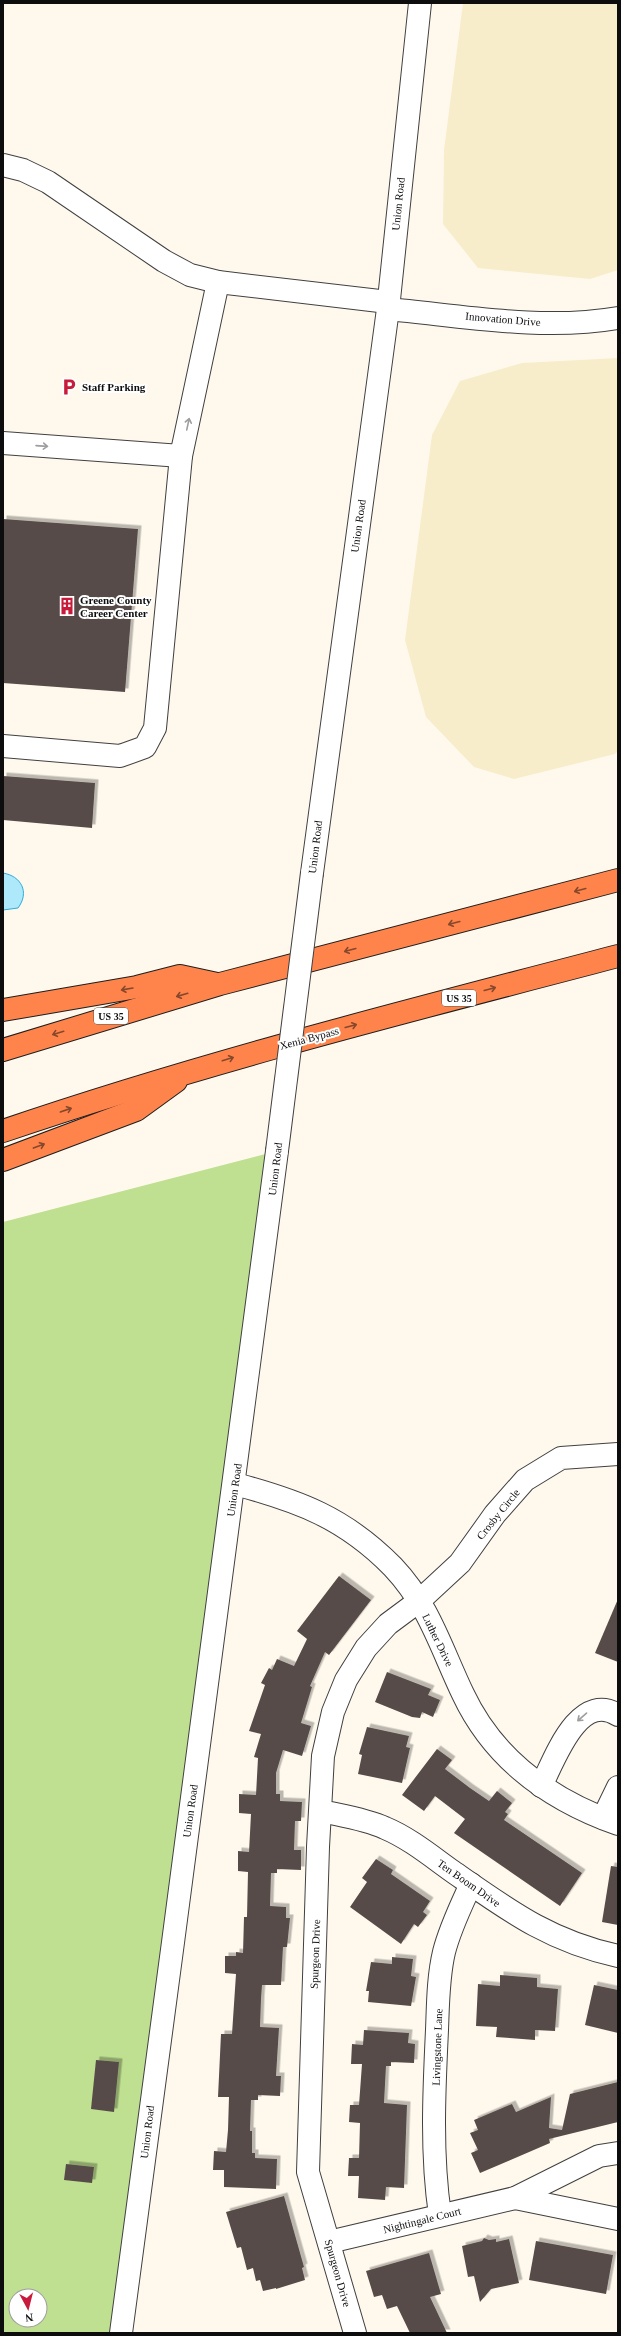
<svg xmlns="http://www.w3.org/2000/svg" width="621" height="2336" font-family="Georgia,serif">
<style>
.farmland{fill:#f7edcb}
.forest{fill:#bfdf91;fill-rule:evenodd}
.water{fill:#ade9fb;stroke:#2eacd8}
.building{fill:#564c48;filter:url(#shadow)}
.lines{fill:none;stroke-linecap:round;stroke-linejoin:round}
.minor-casing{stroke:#404040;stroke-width:24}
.highway-casing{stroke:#1e1e1e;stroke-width:24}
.minor{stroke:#fff;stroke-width:22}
.highway{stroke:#ff844b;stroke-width:22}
.minor-bridge-casing{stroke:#404040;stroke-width:24;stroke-linecap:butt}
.minor-bridge{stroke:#fff;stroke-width:22}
.oneway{stroke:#9e9e9e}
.oneway2{stroke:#86482c}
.labels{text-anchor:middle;stroke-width:4;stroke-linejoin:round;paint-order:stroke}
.shield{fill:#fff;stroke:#565656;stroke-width:1}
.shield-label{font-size:10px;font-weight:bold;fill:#0d0d0d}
.street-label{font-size:11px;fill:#0d0d0d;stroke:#fff}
.poi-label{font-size:11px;font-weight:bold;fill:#0d0d0d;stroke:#fff;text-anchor:start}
</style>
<defs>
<filter id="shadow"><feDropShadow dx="3.5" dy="-3.5" stdDeviation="0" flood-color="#0004"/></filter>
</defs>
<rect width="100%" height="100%" fill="#fff9ed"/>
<!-- farmland -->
<g class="farmland">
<path d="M463,3H618V270L590,279L478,268L443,224L444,150Z"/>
<path d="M618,358V751L615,754L514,779L474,767L426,717L405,640L432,435L460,381L522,363Z"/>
</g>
<!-- forest -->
<path class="forest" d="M277,1151L121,2333H3V1222ZM16,2296H40V2320H16Z"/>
<!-- water -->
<path class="water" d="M3,873C21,876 30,892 18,908L3,910Z"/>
<!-- building -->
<g class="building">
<path d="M3,519L138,529L125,692L3,683Z"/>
<path d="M3,776L95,783L92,828L3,820Z"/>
<path d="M339,1576L371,1600L329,1655L325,1652L310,1686L312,1687L301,1723L311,1726L302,1756L283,1750L276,1773V1794H280V1801L302,1802L301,1821H295L294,1850H301V1870L277,1869V1873H271L270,1906L286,1907V1918H290L287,1947H283L281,1985H262L261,1999L260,2027L279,2028L276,2076H281L280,2096L258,2095V2100H251L250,2131H252V2153H255V2158L277,2159L276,2189L224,2187V2170H213L214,2151L226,2152L228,2130L229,2097H218L221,2034H232L236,1974L225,1973V1956H236V1952L243,1953L244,1917H247L248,1872L238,1871V1851L249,1852L251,1814L239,1813V1794L256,1795L258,1758L254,1757L261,1734L249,1731L265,1685L261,1683L269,1668L272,1670L277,1659L294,1666L307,1639L297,1631Z"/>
<path d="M618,1599V1662L595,1653Z"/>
<path d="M387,1672L431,1689L428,1695L440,1700L433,1717L422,1712L420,1718L412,1717L375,1702Z"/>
<path d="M367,1727L409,1736L406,1747L410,1748L402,1783L358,1774L362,1755L359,1754Z"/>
<path d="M437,1749L452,1760L445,1769L470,1788L489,1801L497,1791L512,1803L505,1812L508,1814L504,1820L582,1873L560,1906L454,1833L465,1819L435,1796L424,1811L402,1795Z"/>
<path d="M376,1859L393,1870L391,1874L430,1901L423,1912L427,1915L418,1927L414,1924L401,1944L350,1907L367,1882L362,1878Z"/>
<path d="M611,1866L618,1867V1925L602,1922Z"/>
<path d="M392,1957L413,1959L411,1976L416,1977L411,2006L368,2002L369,1991H366L371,1962L392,1964Z"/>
<path d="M500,1975L537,1978V1987L558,1989L555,2031L535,2030V2040L496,2037L497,2027L476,2026L478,1984L500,1986Z"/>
<path d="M594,1985L618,1990V2033L585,2025Z"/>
<path d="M364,2030L409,2033L408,2043L415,2044L414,2063L391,2062V2066H386L384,2103L407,2105L404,2188L386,2187L385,2200L358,2198L359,2176H348L349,2158H359L360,2123L349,2122L350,2105H359L362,2064H351L352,2044L363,2045Z"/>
<path d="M96,2060L119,2062L114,2112L91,2109Z"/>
<path d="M618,2082V2122L549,2139L550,2143L480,2173L471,2153L478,2150L470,2133L478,2130L474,2120L512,2104L516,2112L551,2097L549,2128L562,2130L570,2094Z"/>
<path d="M66,2164L94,2167L92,2183L64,2180Z"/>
<path d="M284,2196L304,2267L302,2268L305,2280L276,2289V2288L263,2291L260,2280L256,2281L253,2268L247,2270L241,2247L237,2248L226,2212Z"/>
<path d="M484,2238L489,2240L496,2239V2242L509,2239L519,2283L491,2289L480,2302L474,2276L468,2277L462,2246L482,2241Z"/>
<path d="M536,2241L613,2255L606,2294L529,2280Z"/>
<path d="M429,2253L441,2294L430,2297L447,2333H410L397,2306L387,2309L382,2295L374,2297L366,2271Z"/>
</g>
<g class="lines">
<!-- minor casing -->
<g class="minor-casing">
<g id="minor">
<path d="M3,165L23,170L48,182L164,261L190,275L218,282L388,302"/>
<path d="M388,309C463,316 542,331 618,318"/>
<path d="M3,443L181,456L218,282"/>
<path d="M3,746L120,756L145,747L155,728L181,456"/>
<path d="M312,873L388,309L420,3"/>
<path d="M235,1484C299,1501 345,1518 393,1567C429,1605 441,1648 463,1694C494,1760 550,1800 618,1824"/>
<path d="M541,1786C554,1761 578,1690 618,1715"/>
<path d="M321,1811C343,1816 365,1819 385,1828C409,1838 431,1856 452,1871C508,1910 549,1941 618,1956"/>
<path d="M603,1818L618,1787"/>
<path d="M515,2198L618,2219"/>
<path d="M440,2215C431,2154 434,2092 437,2030C438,2005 438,1977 444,1952C450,1928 461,1906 471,1884"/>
<path d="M329,2242L515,2198L599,2156L618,2153"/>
<path d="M121,2333C173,1939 227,1545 277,1151"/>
<path d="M355,2333L308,2172L318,1847L323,1756L333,1712L346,1680L366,1648L388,1624L419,1601L460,1563L495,1514L525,1480L561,1458L618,1454"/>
</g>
</g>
<!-- highway casing -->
<g class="highway-casing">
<g id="highway">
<path d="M3,1010L137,987L180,976L217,984"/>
<path d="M3,1050L220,984L618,880"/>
<path d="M3,1131C205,1062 412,1010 618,956"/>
<path d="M3,1160L136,1110L176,1081"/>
</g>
</g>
<!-- minor -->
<use href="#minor" class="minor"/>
<!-- highway -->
<use href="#highway" class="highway"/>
<!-- minor-bridge casing -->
<g class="minor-bridge-casing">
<path id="minor-bridge" d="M277,1151L312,873"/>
</g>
<!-- minor-bridge -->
<use href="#minor-bridge" class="minor-bridge"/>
</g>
<!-- one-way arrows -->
<defs><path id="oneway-shaft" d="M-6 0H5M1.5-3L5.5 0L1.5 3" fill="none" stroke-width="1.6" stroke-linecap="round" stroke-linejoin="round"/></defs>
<g class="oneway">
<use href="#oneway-shaft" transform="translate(188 424) rotate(-78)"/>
<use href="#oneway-shaft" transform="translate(42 446) rotate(4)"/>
<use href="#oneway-shaft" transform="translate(582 1717) rotate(139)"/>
</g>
<g class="oneway2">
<use href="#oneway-shaft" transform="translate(580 890) rotate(165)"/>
<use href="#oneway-shaft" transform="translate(454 923) rotate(165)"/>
<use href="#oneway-shaft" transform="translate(350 950) rotate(165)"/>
<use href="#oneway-shaft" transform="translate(127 989) rotate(170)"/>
<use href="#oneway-shaft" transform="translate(490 989) rotate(-15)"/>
<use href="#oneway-shaft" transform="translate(182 995) rotate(164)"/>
<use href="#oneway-shaft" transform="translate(351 1026) rotate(-15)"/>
<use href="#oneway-shaft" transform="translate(58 1033) rotate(163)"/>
<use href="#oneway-shaft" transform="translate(228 1059) rotate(-17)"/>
<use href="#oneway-shaft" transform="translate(66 1110) rotate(-19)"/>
<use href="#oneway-shaft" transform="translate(39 1146) rotate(-20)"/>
</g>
<!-- icons -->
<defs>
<g id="parking-bare" transform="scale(1.38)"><path d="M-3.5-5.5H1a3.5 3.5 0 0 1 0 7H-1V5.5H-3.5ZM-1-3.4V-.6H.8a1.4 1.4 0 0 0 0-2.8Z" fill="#c81a3b" stroke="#fff" stroke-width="2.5" paint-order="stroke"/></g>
<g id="building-bare" transform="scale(1.38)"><path d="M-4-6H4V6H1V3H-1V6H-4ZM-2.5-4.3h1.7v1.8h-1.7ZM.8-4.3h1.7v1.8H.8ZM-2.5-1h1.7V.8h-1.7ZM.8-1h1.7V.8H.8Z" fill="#c81a3b" stroke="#fff" stroke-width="2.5" paint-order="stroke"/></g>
</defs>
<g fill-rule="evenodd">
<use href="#parking-bare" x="69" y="387"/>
<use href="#building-bare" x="67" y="606"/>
</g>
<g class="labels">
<!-- shield labels -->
<g class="shield">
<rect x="442" y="990" width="34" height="16" rx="3"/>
<rect x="94" y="1008" width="34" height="16" rx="3"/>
</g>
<g class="shield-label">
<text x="459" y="1002">US 35</text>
<text x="111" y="1020">US 35</text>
</g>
<!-- street labels -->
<g class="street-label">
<text transform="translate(398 204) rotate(-84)" y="4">Union Road</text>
<text transform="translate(503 319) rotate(5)" y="4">Innovation Drive</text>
<text transform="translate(358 526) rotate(-82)" y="4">Union Road</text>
<text transform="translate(315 847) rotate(-83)" y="4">Union Road</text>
<text transform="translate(309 1038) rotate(-15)" y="4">Xenia Bypass</text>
<text transform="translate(275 1169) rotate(-83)" y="4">Union Road</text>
<text transform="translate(234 1490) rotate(-82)" y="4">Union Road</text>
<text transform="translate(498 1514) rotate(-51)" y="4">Crosby Circle</text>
<text transform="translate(438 1640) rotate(64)" y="4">Luther Drive</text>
<text transform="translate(190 1811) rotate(-82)" y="4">Union Road</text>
<text transform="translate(469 1883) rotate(35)" y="4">Ten Boom Drive</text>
<text transform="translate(315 1954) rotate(-88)" y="4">Spurgeon Drive</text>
<text transform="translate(437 2047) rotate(-88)" y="4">Livingstone Lane</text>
<text transform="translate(147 2132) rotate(-83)" y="4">Union Road</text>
<text transform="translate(422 2220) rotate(-14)" y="4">Nightingale Court</text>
<text transform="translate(338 2273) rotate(74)" y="4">Spurgeon Drive</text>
</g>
<!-- poi labels -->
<g class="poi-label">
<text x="82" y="391">Staff Parking</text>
<text x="80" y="604">Greene County<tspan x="80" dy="13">Career Center</tspan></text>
</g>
</g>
<!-- border -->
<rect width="621" height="2336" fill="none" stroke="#0d0d0d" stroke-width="8"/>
<!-- north arrow -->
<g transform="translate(28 2308) rotate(173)"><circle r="19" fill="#ffffff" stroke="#9e9e9e"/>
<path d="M0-3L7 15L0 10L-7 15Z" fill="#c81a3b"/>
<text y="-6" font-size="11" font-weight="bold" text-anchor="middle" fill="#0d0d0d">N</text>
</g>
</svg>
